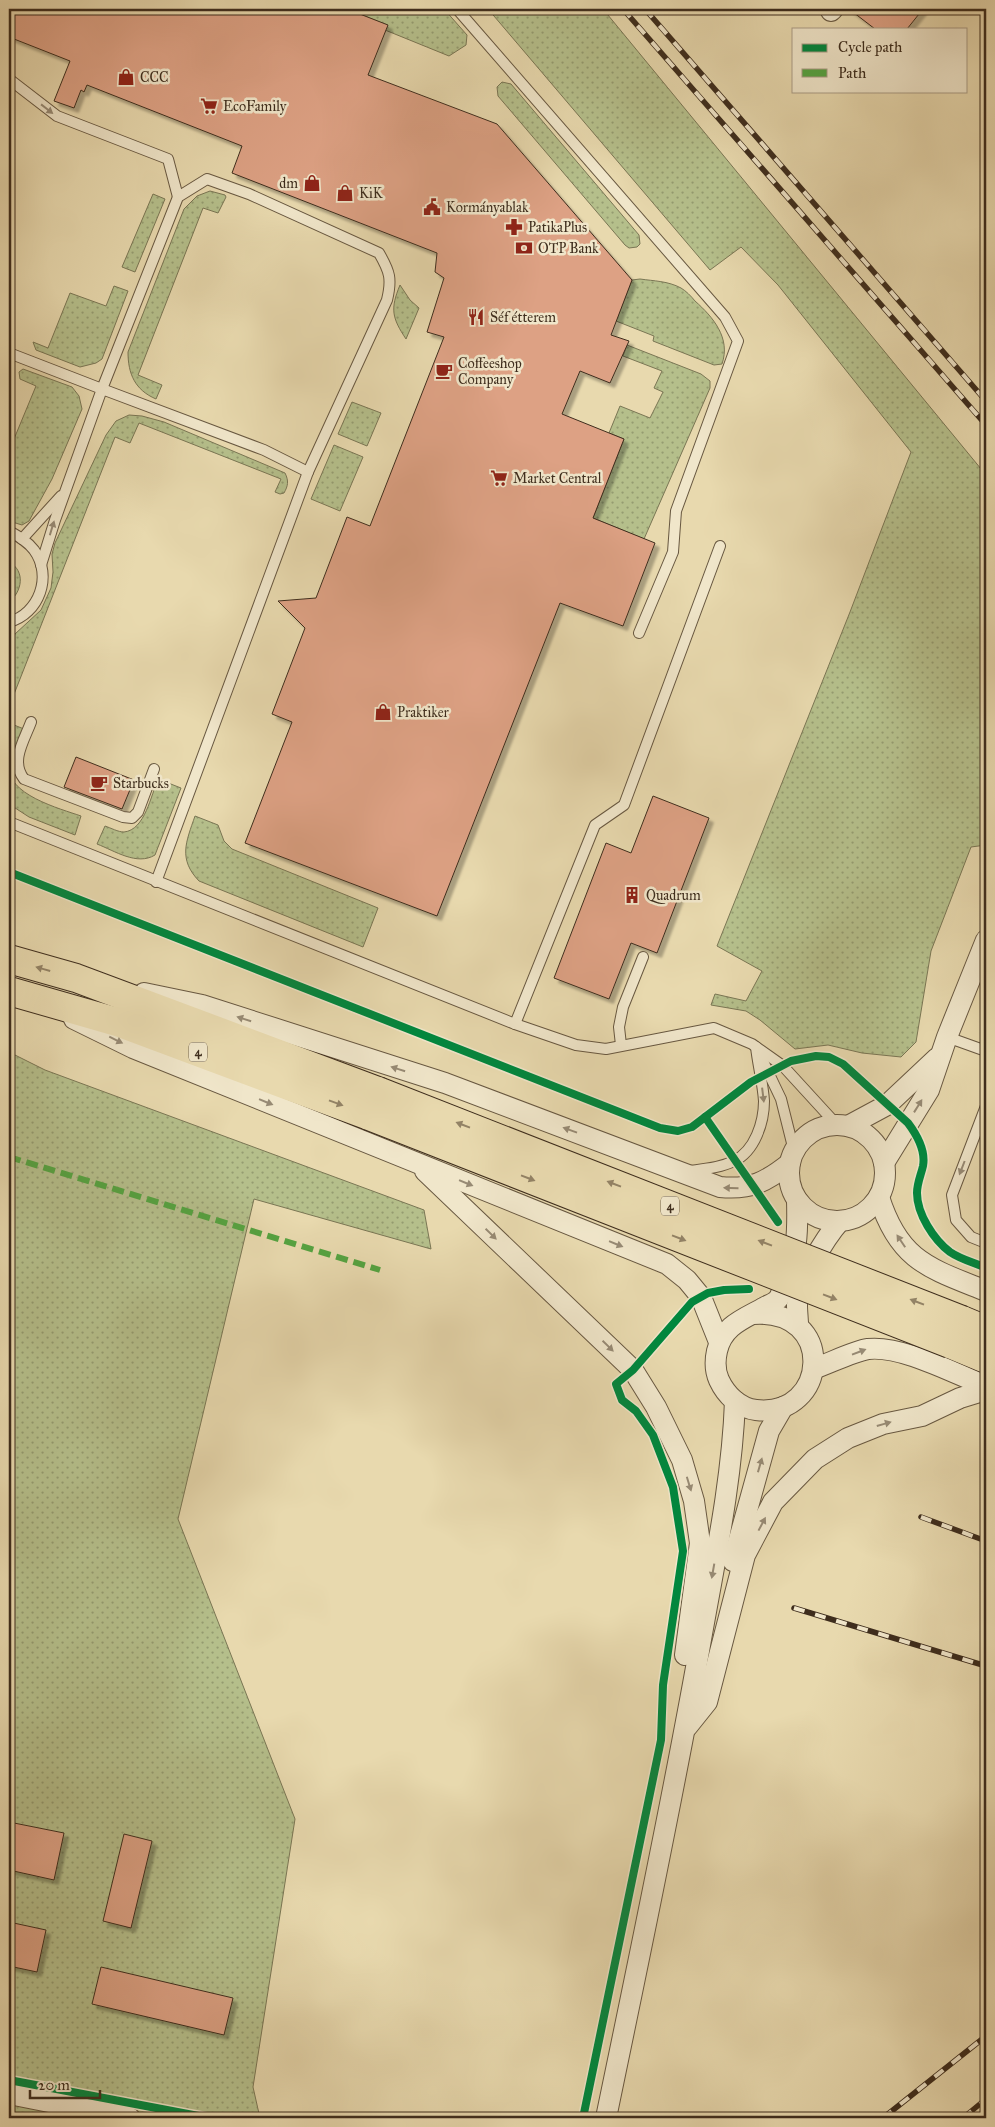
<svg xmlns="http://www.w3.org/2000/svg" width="995" height="2127" font-family="'IM FELL Great Primer',serif">
<style>
.grass{fill:url(#grass-dots);stroke:#7a7654}
.building{fill:#dda184;stroke:#3e2d1d;filter:url(#shadow)}
.lines{fill:none;stroke-linecap:round;stroke-linejoin:round}
.service-casing{stroke:#685841;stroke-width:12}
.minor-casing{stroke:#685841;stroke-width:22}
.primary-casing{stroke:#3e2d1d;stroke-width:30}
.service{stroke:#f0e6ca;stroke-width:10}
.minor{stroke:#f0e6ca;stroke-width:20}
.primary{stroke:#e8d9ae;stroke-width:28}
.rail-casing{stroke:#3e2d1d;stroke-width:5.5}
.rail{stroke:#f0e6ca;stroke-width:4;stroke-dasharray:11;stroke-linecap:butt}
.primary-bridge-casing{stroke:#3e2d1d;stroke-width:30;stroke-linecap:butt}
.primary-bridge{stroke:#e8d9ae;stroke-width:28}
.quiet{stroke:#54a441;stroke-width:6;stroke-dasharray:12 6;stroke-linecap:butt}
.cycleway-casing{stroke:#f0e6ca;stroke-width:11}
.cycleway{stroke:#00873e;stroke-width:8}
.oneway{fill:#978a74}
.oneway2{fill:#938366}
.labels{text-anchor:middle;stroke-width:5;stroke-linejoin:round;paint-order:stroke}
.shield{fill:#f0e6ca;stroke:#736451;stroke-width:1}
.shield-label{font-size:12px;font-weight:bold;fill:#3e2d1d}
.poi-label{font-size:14px;fill:#3e2d1d;stroke:#f0e6ca;text-anchor:start}
</style>
<defs>
<pattern id="grass-dots" width="8" height="8" patternUnits="userSpaceOnUse" patternTransform="scale(1.25)"><rect width="8" height="8" fill="#b5bf8b"/><path d="M2 2h.1M6 6h.1" fill="none" stroke="#959c71" stroke-width="1.8" stroke-linecap="round"/></pattern>
<filter id="shadow"><feDropShadow dx="4.5" dy="4.5" stdDeviation="1" flood-color="#0004"/></filter>
</defs>
<rect width="100%" height="100%" fill="#e8d9ae"/>
<filter id="stains"><feTurbulence type="fractalNoise" baseFrequency=".004" numOctaves="4"/><feColorMatrix values="0 0 0 0 .2 0 0 0 0 .09 0 0 0 0 .02 0 0 0 .5 -.17"/></filter>
<radialGradient id="worn" r=".72"><stop offset=".6" stop-color="#630" stop-opacity="0"/><stop offset="1" stop-color="#630" stop-opacity=".3"/></radialGradient>
<!-- grass -->
<g class="grass">
<path d="M347,9H444L467,35L466,45L449,56L385,30L387,25Z"/>
<path d="M488,9H603L986,475V845L971,847L931,951L916,1042L901,1057L862,1053L828,1045L795,1049L760,1020L746,1011L711,1005L715,994L746,1001L762,971L717,946L850,612L911,452L778,285L741,247L710,270Z"/>
<path d="M502,82L511,84L639,235L640,244L637,247L629,248L625,245L498,96L497,87Z"/>
<path d="M210,191L225,195L226,197L218,213L203,208L138,375L162,385L156,399C135,390 128,374 128,352L184,209L197,196Z"/>
<path d="M153,194L165,199L135,272L122,267Z"/>
<path d="M640,279C654,281 668,281 681,288C686,291 691,296 695,301C713,317 731,338 722,364L714,365L653,341L654,336L616,321L632,280Z"/>
<path d="M400,285L410,300L419,308L406,339C392,318 390,309 400,285Z"/>
<path d="M114,286L128,291L102,359L96,363L80,367L36,350L33,342L48,348L70,293L106,306Z"/>
<path d="M627,345L701,374L710,381V388L644,539L593,518L624,439L609,433L620,406L650,418L663,392L654,388L662,371L623,356Z"/>
<path d="M23,369L72,387L79,396L82,409L52,479L29,521L22,525L9,521V451L36,386L20,379L19,372Z"/>
<path d="M352,402L381,413L367,446L338,434Z"/>
<path d="M129,415L142,416L164,422L285,473C289,481 288,486 284,493L280,494L275,492L281,479L139,423L130,443L115,437L9,707V652L15,634L41,610L51,588L53,572L52,554L55,543L106,435L116,421Z"/>
<path d="M334,445L363,457L340,511L311,499Z"/>
<path d="M9,562C26,571 22,592 9,602Z"/>
<path d="M9,723L24,729C20,740 12,753 10,765C4,794 61,809 81,816L75,835L29,817L9,804Z"/>
<path d="M158,779L181,788L155,855C137,866 115,851 97,844L105,826C111,828 118,832 124,832C145,830 151,795 158,779Z"/>
<path d="M195,816L218,825L224,841L232,849L378,908L363,947L199,881C178,859 186,842 195,816Z"/>
<path d="M9,1052L45,1070L424,1210L431,1249L254,1199L178,1519L295,1819L253,2087L260,2118H9Z"/>
</g>
<!-- building -->
<g class="building">
<path d="M9,9H347L388,25L368,75L497,124L632,280L611,335L629,341L610,383L580,371L562,414L624,439L593,518L655,543L623,626L560,603L437,916L245,843L292,722L272,714L305,628L278,601L316,598L347,517L370,526L444,337L427,332L444,278L435,272L437,253L232,173L242,146L87,85L84,92L81,90L74,108L54,101L70,61L9,37Z"/>
<path d="M849,9H923L907,29H875Z"/>
<path d="M76,757L134,780L122,809L64,787Z"/>
<path d="M653,796L709,818L657,953L631,943L609,999L554,978L606,843L631,853Z"/>
<path d="M9,1822L64,1833L54,1880L9,1870Z"/>
<path d="M124,1834L152,1841L131,1928L103,1921Z"/>
<path d="M9,1922L46,1930L37,1972L9,1966Z"/>
<path d="M101,1967L233,1998L224,2035L92,2004Z"/>
</g>
<g class="lines">
<!-- service casing -->
<g class="service-casing">
<g id="service">
<path d="M457,9L725,317L738,341L676,511L673,552L639,633"/>
<path d="M9,79L57,116L168,159L178,197"/>
<path d="M9,353L102,389L178,197L207,179L249,194L379,253C390,272 392,279 387,300L308,472L156,882"/>
<path d="M9,531C18,536 27,541 34,550C53,576 39,614 9,622"/>
<path d="M22,539L61,496"/>
<path d="M41,565L55,520L102,389L264,450L308,472"/>
<path d="M31,722C24,741 10,761 24,779L123,817L132,818L138,812L154,769"/>
<path d="M9,822L515,1024L576,1045L606,1049L714,1028L752,1044L783,1066L837,1125"/>
<path d="M515,1024L595,825L624,805L720,546"/>
<path d="M947,1037L986,1051"/>
<path d="M621,1045L619,1027L623,1007L643,957"/>
<path d="M759,1053L781,1099L794,1151"/>
<path d="M986,1106L952,1195L956,1220L971,1237L986,1243"/>
<path d="M689,1171C704,1169 720,1168 734,1161C755,1151 764,1122 764,1101C763,1084 758,1065 756,1047"/>
</g>
</g>
<!-- minor casing -->
<g class="minor-casing">
<g id="minor">
<path d="M831,11L833,9"/>
<path d="M144,993L202,1005L445,1083L720,1187C751,1190 766,1182 790,1163"/>
<path d="M74,1019L133,1048L667,1264L687,1280L701,1297L719,1342"/>
<circle cx="837" cy="1173" r="48"/>
<path d="M848,1126L887,1105L937,1058"/>
<path d="M884,1163L929,1090L947,1037L986,940"/>
<path d="M425,1171L633,1370L656,1407L682,1460L694,1501L700,1543L685,1655"/>
<path d="M879,1197C899,1261 929,1268 986,1291"/>
<path d="M753,1314C837,1308 829,1418 756,1410C739,1408 726,1395 719,1380C715,1371 715,1360 717,1351C723,1325 744,1319 765,1307C768,1305 775,1303 778,1299C781,1296 782,1289 784,1285C797,1252 798,1236 797,1200"/>
<path d="M798,1325C798,1319 797,1312 797,1305C798,1282 825,1238 840,1221"/>
<path d="M813,1369C828,1364 854,1351 868,1349C902,1345 955,1374 986,1386"/>
<path d="M733,1561L769,1431L783,1407"/>
<path d="M687,1727L707,1702L745,1555L773,1502L815,1459L848,1438L883,1424L922,1416L960,1398L986,1390"/>
<path d="M9,2094L130,2118"/>
<path d="M606,2118C638,1963 671,1808 699,1651C713,1569 732,1485 735,1401"/>
</g>
</g>
<!-- primary casing -->
<g class="primary-casing">
<g id="primary">
<path d="M9,959L76,978L378,1091"/>
<path d="M9,991L117,1022L369,1116"/>
<path d="M962,1320L986,1330"/>
<path d="M950,1344L986,1359"/>
</g>
</g>
<!-- service -->
<use href="#service" class="service"/>
<!-- minor -->
<use href="#minor" class="minor"/>
<!-- primary -->
<use href="#primary" class="primary"/>
<!-- rail casing -->
<g class="rail-casing">
<g id="rail">
<path d="M623,9L986,425"/>
<path d="M645,9L986,401"/>
<path d="M921,1517L986,1541"/>
<path d="M794,1608L986,1666"/>
<path d="M883,2118L986,2036"/>
<path d="M963,2118L986,2099"/>
</g>
</g>
<!-- rail -->
<use href="#rail" class="rail"/>
<!-- primary-bridge casing -->
<g class="primary-bridge-casing">
<g id="primary-bridge">
<path d="M378,1091L962,1320"/>
<path d="M369,1116L950,1344"/>
</g>
</g>
<!-- primary-bridge -->
<use href="#primary-bridge" class="primary-bridge"/>
<!-- quiet -->
<path class="quiet" d="M9,1157L380,1270"/>
<!-- cycleway casing -->
<g class="cycleway-casing">
<g id="cycleway">
<path d="M9,872L660,1128L678,1131L692,1127L751,1082L791,1061L816,1056L829,1057L843,1064L908,1123C917,1135 926,1150 923,1166C921,1175 917,1183 917,1193C917,1214 934,1240 950,1252C960,1259 975,1263 986,1268"/>
<path d="M705,1117L778,1222"/>
<path d="M9,2080L209,2118"/>
<path d="M583,2118L661,1740L663,1685L683,1551L673,1487L653,1435L636,1411L622,1400L616,1384L633,1370L692,1302L708,1293L724,1290L749,1289"/>
</g>
</g>
<!-- cycleway -->
<use href="#cycleway" class="cycleway"/>
</g>
<!-- one-way arrows -->
<defs><path id="oneway-solid" d="M-6-.8H1V-3.2L6.5 0L1 3.2V.8H-6Z" transform="scale(1.25)"/></defs>
<g class="oneway">
<use href="#oneway-solid" transform="translate(47 109) rotate(38)"/>
<use href="#oneway-solid" transform="translate(52 528) rotate(-73)"/>
<use href="#oneway-solid" transform="translate(244 1019) rotate(-162)"/>
<use href="#oneway-solid" transform="translate(116 1040) rotate(26)"/>
<use href="#oneway-solid" transform="translate(398 1069) rotate(-162)"/>
<use href="#oneway-solid" transform="translate(763 1095) rotate(83)"/>
<use href="#oneway-solid" transform="translate(266 1102) rotate(22)"/>
<use href="#oneway-solid" transform="translate(918 1106) rotate(-58)"/>
<use href="#oneway-solid" transform="translate(570 1130) rotate(-160)"/>
<use href="#oneway-solid" transform="translate(962 1168) rotate(111)"/>
<use href="#oneway-solid" transform="translate(466 1183) rotate(22)"/>
<use href="#oneway-solid" transform="translate(731 1188) rotate(-178)"/>
<use href="#oneway-solid" transform="translate(491 1234) rotate(44)"/>
<use href="#oneway-solid" transform="translate(901 1241) rotate(-124)"/>
<use href="#oneway-solid" transform="translate(616 1244) rotate(22)"/>
<use href="#oneway-solid" transform="translate(608 1346) rotate(44)"/>
<use href="#oneway-solid" transform="translate(859 1352) rotate(-21)"/>
<use href="#oneway-solid" transform="translate(884 1424) rotate(-16)"/>
<use href="#oneway-solid" transform="translate(760 1465) rotate(-74)"/>
<use href="#oneway-solid" transform="translate(689 1484) rotate(73)"/>
<use href="#oneway-solid" transform="translate(762 1524) rotate(-62)"/>
<use href="#oneway-solid" transform="translate(713 1571) rotate(100)"/>
</g>
<g class="oneway2">
<use href="#oneway-solid" transform="translate(43 969) rotate(-164)"/>
<use href="#oneway-solid" transform="translate(336 1103) rotate(20)"/>
<use href="#oneway-solid" transform="translate(463 1125) rotate(-159)"/>
<use href="#oneway-solid" transform="translate(528 1178) rotate(21)"/>
<use href="#oneway-solid" transform="translate(614 1184) rotate(-159)"/>
<use href="#oneway-solid" transform="translate(679 1238) rotate(21)"/>
<use href="#oneway-solid" transform="translate(765 1243) rotate(-159)"/>
<use href="#oneway-solid" transform="translate(830 1297) rotate(21)"/>
<use href="#oneway-solid" transform="translate(917 1302) rotate(-159)"/>
</g>
<!-- icons -->
<defs>
<g id="shop-bare" transform="scale(1.35)"><path d="M-5-2.5h2.3a2.7 3.5 0 0 1 5.4 0H5L5.5 6h-11ZM-1.5-2.5h3a1.5 2.3 0 0 0-3 0Z" fill="#8f2418" stroke="#f0e6ca" stroke-width="2.5" paint-order="stroke"/></g>
<g id="supermarket-bare" transform="scale(1.35)"><path d="M-6-5.5h2.5l.6 2H6L4.5 2H-2.5L-4.4-4H-6ZM-1.5 3.2a1.3 1.3 0 1 0 .1 0ZM3 3.2a1.3 1.3 0 1 0 .1 0Z" fill="#8f2418" stroke="#f0e6ca" stroke-width="2.5" paint-order="stroke"/></g>
<g id="civic-bare" transform="scale(1.35)"><path d="M-.6-6.5H3V-4.5H.6V-3L4-1V1h2V6H-6V1h2V-1L-.6-3ZM-1.2 2.5V6h2.4V2.5Z" fill="#8f2418" stroke="#f0e6ca" stroke-width="2.5" paint-order="stroke"/></g>
<g id="pharmacy-bare" transform="scale(1.35)"><path d="M-2-6h4v4h4v4h-4v4h-4v-4h-4v-4h4Z" fill="#8f2418" stroke="#f0e6ca" stroke-width="2.5" paint-order="stroke"/></g>
<g id="bank-bare" transform="scale(1.35)"><path d="M-6-4H6V4H-6ZM0-2.3a2.3 2.3 0 1 0 0 4.6a2.3 2.3 0 1 0 0-4.6Z" fill="#8f2418" stroke="#f0e6ca" stroke-width="2.5" paint-order="stroke"/></g>
<g id="restaurant-bare" transform="scale(1.35)"><path d="M-5-6h1v4h1v-4h1v4h1v-4h1v5L-1.5 .5V6h-2V.5L-5-1ZM5-6V6H3V1.5H1.5Q1.5-4 5-6Z" fill="#8f2418" stroke="#f0e6ca" stroke-width="2.5" paint-order="stroke"/></g>
<g id="cafe-bare" transform="scale(1.35)"><path d="M-5.5-4.5H6V0H3Q3 3.5 0 3.5H-2.5Q-5.5 3.5-5.5 0ZM3-3.2v2h1.7v-2ZM-6 4.5H4V6H-6Z" fill="#8f2418" stroke="#f0e6ca" stroke-width="2.5" paint-order="stroke"/></g>
<g id="building-bare" transform="scale(1.35)"><path d="M-4-6H4V6H1V3H-1V6H-4ZM-2.5-4.3h1.7v1.8h-1.7ZM.8-4.3h1.7v1.8H.8ZM-2.5-1h1.7V.8h-1.7ZM.8-1h1.7V.8H.8Z" fill="#8f2418" stroke="#f0e6ca" stroke-width="2.5" paint-order="stroke"/></g>
</defs>
<g fill-rule="evenodd">
<use href="#shop-bare" x="126" y="77"/>
<use href="#supermarket-bare" x="209" y="106"/>
<use href="#shop-bare" x="312" y="183"/>
<use href="#shop-bare" x="345" y="193"/>
<use href="#civic-bare" x="432" y="207"/>
<use href="#pharmacy-bare" x="514" y="227"/>
<use href="#bank-bare" x="524" y="248"/>
<use href="#restaurant-bare" x="476" y="317"/>
<use href="#cafe-bare" x="444" y="371"/>
<use href="#supermarket-bare" x="499" y="478"/>
<use href="#shop-bare" x="383" y="712"/>
<use href="#cafe-bare" x="99" y="783"/>
<use href="#building-bare" x="632" y="895"/>
</g>
<g class="labels">
<!-- shield labels -->
<g class="shield">
<rect x="189" y="1042.5" width="18" height="19" rx="4"/>
<rect x="661" y="1196.5" width="18" height="19" rx="4"/>
</g>
<g class="shield-label">
<text x="198" y="1056">4</text>
<text x="670" y="1210">4</text>
</g>
<!-- poi labels -->
<g class="poi-label">
<text x="140" y="82">CCC</text>
<text x="223" y="111">EcoFamily</text>
<text x="298" y="188" text-anchor="end">dm</text>
<text x="359" y="198">KiK</text>
<text x="446" y="212">Kormányablak</text>
<text x="528" y="232">PatikaPlus</text>
<text x="538" y="253">OTP Bank</text>
<text x="490" y="322">Séf étterem</text>
<text x="458" y="368">Coffeeshop<tspan x="458" dy="16">Company</tspan></text>
<text x="513" y="483">Market Central</text>
<text x="397" y="717">Praktiker</text>
<text x="113" y="788">Starbucks</text>
<text x="646" y="900">Quadrum</text>
</g>
</g>
<!-- margin -->
<rect width="995" height="2127" fill="none" stroke="#e8d9ae" stroke-width="30"/>
<rect x="10" y="10" width="975" height="2107" fill="none" stroke="#3e2d1d" stroke-width="2.5"/>
<rect x="15" y="15" width="965" height="2097" fill="none" stroke="#3e2d1d"/>
<!-- legend -->
<rect x="792" y="28" width="175" height="65" fill="#f0e6ca" stroke="#a99c85"/>
<rect x="802" y="44" width="25" height="8" fill="#00873e" stroke="#a99c85"/>
<text x="838" y="52" font-size="15" fill="#3e2d1d">Cycle path</text>
<rect x="802" y="69" width="25" height="8" fill="#54a441" stroke="#a99c85"/>
<text x="838" y="78" font-size="15" fill="#3e2d1d">Path</text>
<!-- scale -->
<path d="M30 2090v8h70v-8" fill="none" stroke="#3e2d1d" stroke-width="2.5"/>
<text x="38" y="2090" font-size="15" fill="#3e2d1d" stroke="#f0e6ca" stroke-width="4" paint-order="stroke">20 m</text>
<rect width="100%" height="100%" filter="url(#stains)"/>
<rect width="100%" height="100%" fill="url(#worn)"/>
</svg>
